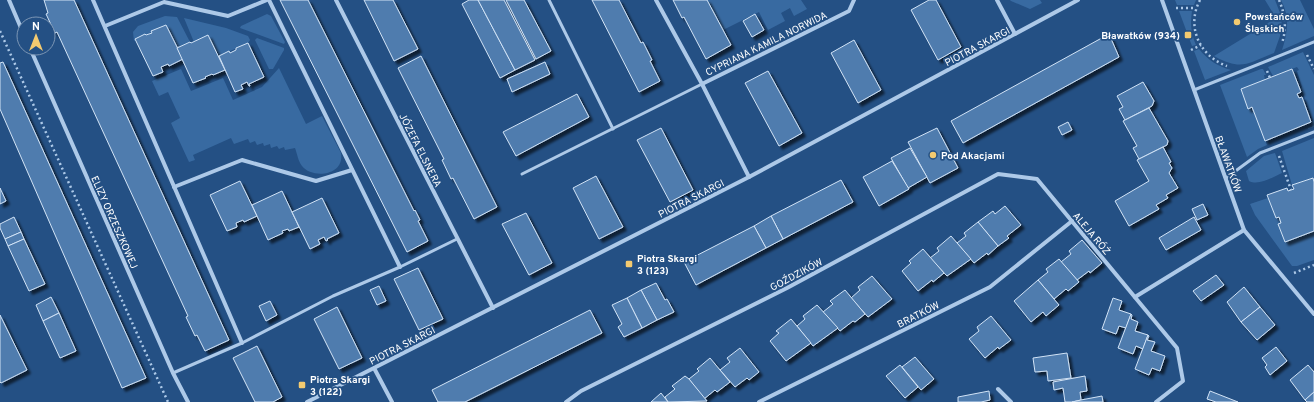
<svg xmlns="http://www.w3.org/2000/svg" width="1314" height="402" font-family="Overpass,sans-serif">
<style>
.green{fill:#386aa1}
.building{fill:#507cae;stroke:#d1e3f6;filter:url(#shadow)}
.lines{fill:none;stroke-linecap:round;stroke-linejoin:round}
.path{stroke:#adc9e8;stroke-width:2.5;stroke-dasharray:2 3;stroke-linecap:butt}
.service{stroke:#adc9e8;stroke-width:3}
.minor{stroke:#adc9e8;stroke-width:4}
.poi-dot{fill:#f3ca70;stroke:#245084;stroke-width:1.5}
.labels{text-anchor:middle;stroke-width:3.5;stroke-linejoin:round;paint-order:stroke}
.poi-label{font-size:10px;font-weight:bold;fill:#fff;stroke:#245084;text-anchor:start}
.street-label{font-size:10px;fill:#fff;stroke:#245084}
</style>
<defs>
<filter id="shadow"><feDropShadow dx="3.5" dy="3.5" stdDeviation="1" flood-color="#0009"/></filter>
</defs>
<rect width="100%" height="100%" fill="#245084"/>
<!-- green -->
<g class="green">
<path d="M707,0H801L807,9L794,16L790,8L781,13L785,21L768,30L759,12L723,30Z"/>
<path d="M1010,0H1040L1042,3L1030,9L1011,1Z"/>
<path d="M1175,0H1196L1194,5H1177Z"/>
<path d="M1265,0H1275L1282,18L1280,36L1274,53C1246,64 1242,71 1214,56L1276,18Z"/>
<path d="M1281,0H1300L1314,29V36L1282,50C1288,32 1290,17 1281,0Z"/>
<path d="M1179,11H1192C1190,24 1191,33 1196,45L1192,46Z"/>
<path d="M267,14L271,16L285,42L284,44L240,28L241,26Z"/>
<path d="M165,16L177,17L190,42L177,48L166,25L134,41L133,32L138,26Z"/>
<path d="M184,18L226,28L248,36L250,40L248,43L219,56L208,35L194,42Z"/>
<path d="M257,38L284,48V50L273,69H269L255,40Z"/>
<path d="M1199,49C1208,60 1217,66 1231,70L1205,80L1194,51Z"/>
<path d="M1303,52L1314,75V127L1308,129V128L1312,127L1311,122L1313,121L1301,88L1302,87L1297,71L1299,70L1297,67L1273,76L1268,67Z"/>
<path d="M279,68L306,124L322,116L341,153C345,176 312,179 302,166C298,161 297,153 295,148L285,150L284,147L279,149L277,146L271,148L270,144L264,146L263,143L257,145L255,141L250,143L248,139L234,144L231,138L193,155L195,160L189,162L171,123L180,118L168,92L159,96L152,81L181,69L191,91L223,78L233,100L262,87Z"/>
<path d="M1261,69H1263L1266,75H1264L1265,80L1249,109L1252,107L1267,145L1258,149L1247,157L1220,85Z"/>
<path d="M1314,138V182L1312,178L1292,185L1282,151Z"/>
<path d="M1275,153L1282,173C1273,177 1259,186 1249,181L1246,171L1264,156Z"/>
<path d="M1268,198L1276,218L1279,217L1282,223L1278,224L1285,242L1314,231V260L1297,266H1292L1255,215L1250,204Z"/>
</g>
<!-- building -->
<g class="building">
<path d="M44,0H74L229,340L205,351L197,335L195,336L186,317L188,316L57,32L55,33L46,14L48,13Z"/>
<path d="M280,0H308L414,211L415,210L420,220L418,221L428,241L407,252Z"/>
<path d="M364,0H393L418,49L394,61Z"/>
<path d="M469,0H478L515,70L500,78L462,4Z"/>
<path d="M478,0H504L535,60L515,70Z"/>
<path d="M506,0H524L551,51L536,59Z"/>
<path d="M592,0H619L641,43L643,42L652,60L650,61L660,81L639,92Z"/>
<path d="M673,0H707L731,45L706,59L684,17L682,18Z"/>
<path d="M929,0H936L961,47L938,60L911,10Z"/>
<path d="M755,14L764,30L752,37L743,21Z"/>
<path d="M166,25L183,59L169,66L168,64L161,67L163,72L153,76L135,39L145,34L146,35L152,33L151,31Z"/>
<path d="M1109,34L1119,57L963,143L951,121Z"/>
<path d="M208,35L225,70L213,75L212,74L205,77L206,78L193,83L177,48L190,42L191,43Z"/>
<path d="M854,40L881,90L858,103L831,53Z"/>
<path d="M248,43L264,77L249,84L250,86H249L247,82L241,85L243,89L235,92L219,56L229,51L230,53L236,50V48Z"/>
<path d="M421,56L497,207L474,219L453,178L451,179L442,160L444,159L398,68Z"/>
<path d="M3,62L146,378L122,388L0,109V63Z"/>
<path d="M545,62L550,74L512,92L507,79Z"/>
<path d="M1292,69L1301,92L1297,94L1299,98L1302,97L1311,122L1265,141L1252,107L1248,109L1241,89Z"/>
<path d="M768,71L802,133L779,146L745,83Z"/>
<path d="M1143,82L1154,101L1152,106L1125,120L1119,109L1123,107L1117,96Z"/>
<path d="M577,94L589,117L516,156L503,132Z"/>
<path d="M1149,108L1168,141L1167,145L1139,159L1133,148L1137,146L1123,121Z"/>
<path d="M1068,122L1072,130L1062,135L1058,127Z"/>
<path d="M661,128L693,190L670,202L637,140Z"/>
<path d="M937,128L958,168L930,183L908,142Z"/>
<path d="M1163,147L1171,162L1169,163L1172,168L1169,173L1178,188L1166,195L1168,198L1156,205L1159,209L1129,226L1115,201L1149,181L1137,160Z"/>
<path d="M910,148L927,177L908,188L891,158Z"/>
<path d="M892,161L909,189L879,206L863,177Z"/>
<path d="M596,176L623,227L599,239L573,188Z"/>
<path d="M1313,178L1314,182V231L1285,242L1278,224L1281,223L1279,217L1276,218L1267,195L1287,188L1288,191L1294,189L1292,185Z"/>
<path d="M841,180L853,202L783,239L771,216Z"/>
<path d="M240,181L257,216L244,222L243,220L236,223L237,227L227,231L210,195Z"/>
<path d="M0,188L6,201L0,204Z"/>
<path d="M282,191L299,227L289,231L288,229L282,231L283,233L268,240L252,205Z"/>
<path d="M322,198L339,233L327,239L328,240L326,241L324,237L318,240L320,244L310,249L292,212Z"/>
<path d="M1203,204L1208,215L1197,220L1192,209Z"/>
<path d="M1005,206L1021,225L1007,236L1009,238L998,246L978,222L993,211L995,214Z"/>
<path d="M526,213L552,263L529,275L502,224Z"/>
<path d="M771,216L783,239L766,248L754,226Z"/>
<path d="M14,217L21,232L5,239L0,228V224Z"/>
<path d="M1194,217L1201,230L1166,250L1159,238Z"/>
<path d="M978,222L998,246L988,255L987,253L974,263L957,243L966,236L964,233Z"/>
<path d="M754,226L766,248L696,285L684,262Z"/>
<path d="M21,232L24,239L8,246L5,239Z"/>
<path d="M951,236L971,259L947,276L930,258L939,251L937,248Z"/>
<path d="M24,239L45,284L29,291L8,246Z"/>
<path d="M1082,240L1102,263L1090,273L1089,271L1077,280L1061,262L1071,254L1069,251Z"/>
<path d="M923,249L944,273L933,282L932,280L918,291L902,271L911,263L909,261Z"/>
<path d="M1059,259L1079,282L1068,291L1066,289L1054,299L1038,280L1048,272L1046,269Z"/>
<path d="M418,268L443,319L419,330L394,279Z"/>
<path d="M1216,275L1224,285L1201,301L1193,291Z"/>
<path d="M872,276L892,299L868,317L851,298L860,290L858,287Z"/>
<path d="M1038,280L1059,305L1046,316L1043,312L1031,322L1014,301Z"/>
<path d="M656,283L665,300L667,299L674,312L657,320L641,290Z"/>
<path d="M379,286L386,301L377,305L370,290Z"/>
<path d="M1244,287L1260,307L1241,322L1227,302Z"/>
<path d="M641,290L657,320L642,328L627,298Z"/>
<path d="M845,290L865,314L855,322L853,321L840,331L823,312L833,304L830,301Z"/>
<path d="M51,297L59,313L43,321L36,305Z"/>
<path d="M627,298L642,328L624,337L618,327L622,324L612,305Z"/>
<path d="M1113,298L1122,301L1119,310L1131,314L1126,328L1119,326L1116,334L1102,329Z"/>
<path d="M270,301L277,315L266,321L259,306Z"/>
<path d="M817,305L838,328L813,346L797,326L805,319L803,316Z"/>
<path d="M337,307L362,358L339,369L314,319Z"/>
<path d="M1260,307L1275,325L1257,340L1241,322Z"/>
<path d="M590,310L602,333L465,402H438L432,390Z"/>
<path d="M59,313L76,351L60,358L43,321Z"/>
<path d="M1131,314L1132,315L1131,319L1138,322L1135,331L1148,335L1143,349L1136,346L1133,354L1118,348Z"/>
<path d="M0,315L27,370L1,383L0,382Z"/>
<path d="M991,316L1011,340L999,349L998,347L985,358L969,339L979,331L977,327Z"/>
<path d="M791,319L811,343L786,361L770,341L779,333L776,331Z"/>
<path d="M1148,335L1149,336L1147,340L1155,342L1151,351L1165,356L1160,371L1152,368L1149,375L1135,369Z"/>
<path d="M257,346L282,397L273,402H255L233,358Z"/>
<path d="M1276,347L1287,361L1270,375L1265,367L1267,365L1262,358Z"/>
<path d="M740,348L759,372L749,380L747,378L735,387L720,370L730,362L727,358Z"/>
<path d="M1067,353L1071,378L1048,381L1047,371L1035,372L1033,358Z"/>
<path d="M915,357L934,379L921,390L902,367Z"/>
<path d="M710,358L730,382L717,392L715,390L704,399L689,379L699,371L697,369Z"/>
<path d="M900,365L918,387L905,398L886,376Z"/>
<path d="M1308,365L1314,372V392L1305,400L1290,380Z"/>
<path d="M685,376L689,379L707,401L668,402L665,397L675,389L672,386Z"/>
<path d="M1085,376L1087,391L1080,392L1081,400L1072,402H1065L1063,388L1054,390L1053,382Z"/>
<path d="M989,391L990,400L981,402H958V397Z"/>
<path d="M1210,391L1238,402H1216L1207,399Z"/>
<path d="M1314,392V402H1307L1305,400Z"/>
<path d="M661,393L668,402H651Z"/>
<path d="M1102,396L1103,402H1072L1081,400Z"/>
</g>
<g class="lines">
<!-- path -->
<g class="path">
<path d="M1200,0C1186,26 1199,56 1227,66"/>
<path d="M1279,0C1285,14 1287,28 1282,43"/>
<path d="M1176,8H1196"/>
<path d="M0,31L168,402"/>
<path d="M1191,50L1201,45"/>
<path d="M1307,55L1314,69"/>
<path d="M1267,71L1270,78"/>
<path d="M1279,156L1291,190"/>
<path d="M1294,273L1314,265"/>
</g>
<!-- service -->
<g class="service">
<path d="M549,0L613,129"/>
<path d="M1194,90L1314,42"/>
<path d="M522,174L702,84"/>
<path d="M1226,178L1260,153L1314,132"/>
<path d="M173,373L242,343L333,296L400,267L457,239"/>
</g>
<!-- minor -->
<g class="minor">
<path d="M9,0L24,35"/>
<path d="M93,0L242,343"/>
<path d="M269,0L400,267"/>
<path d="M336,0L493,308"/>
<path d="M656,0L702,84L749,177"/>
<path d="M997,0L1015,34"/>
<path d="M1162,0L1244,230L1314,314"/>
<path d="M105,26L164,2L228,16L267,0"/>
<path d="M30,48L173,373L188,402"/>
<path d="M702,84L849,11L854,0"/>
<path d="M174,187L242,160L316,181L352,170"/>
<path d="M1135,297L1244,230"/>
<path d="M374,368L392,402"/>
<path d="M998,389L1011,402"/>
<path d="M307,402L749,177L1078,0"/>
<path d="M566,402L581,391L787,288L998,174L1037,179L1177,348L1183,381L1156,402"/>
<path d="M759,402L990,287L1072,221"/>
</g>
</g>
<!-- markers -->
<g class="poi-dot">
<circle cx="1237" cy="22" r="4"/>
<rect x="1184" y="31" width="8" height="8" rx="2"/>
<circle cx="933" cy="155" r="4"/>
<rect x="625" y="260" width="8" height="8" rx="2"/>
<rect x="298" y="381" width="8" height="8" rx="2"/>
</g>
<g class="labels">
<!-- poi labels -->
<g class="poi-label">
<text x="1245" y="20">Powstańców<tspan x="1245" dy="12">Śląskich</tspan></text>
<text x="1180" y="39" text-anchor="end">Bławatków (934)</text>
<text x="941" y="159">Pod Akacjami</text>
<text x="637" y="262">Piotra Skargi<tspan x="637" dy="12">3 (123)</tspan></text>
<text x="310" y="383">Piotra Skargi<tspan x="310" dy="12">3 (122)</tspan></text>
</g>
<!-- street labels -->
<g class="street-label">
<text transform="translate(766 43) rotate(-26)" y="4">CYPRIANA KAMILA NORWIDA</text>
<text transform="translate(977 46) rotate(-28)" y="4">PIOTRA SKARGI</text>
<text transform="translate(421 150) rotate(63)" y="4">JÓZEFA ELSNERA</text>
<text transform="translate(1229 164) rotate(70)" y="4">BŁAWATKÓW</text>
<text transform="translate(691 198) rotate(-27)" y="4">PIOTRA SKARGI</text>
<text transform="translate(115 222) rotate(66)" y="4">ELIZY ORZESZKOWEJ</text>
<text transform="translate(1092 233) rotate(50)" y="4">ALEJA RÓŻ</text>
<text transform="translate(796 274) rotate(-28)" y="4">GOŹDZIKÓW</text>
<text transform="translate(918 314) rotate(-27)" y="4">BRATKÓW</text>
<text transform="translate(402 345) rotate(-27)" y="4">PIOTRA SKARGI</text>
</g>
</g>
<!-- north arrow -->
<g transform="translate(36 36)"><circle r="19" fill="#245084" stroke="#7c96b5"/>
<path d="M0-3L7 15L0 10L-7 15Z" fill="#f3ca70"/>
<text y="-6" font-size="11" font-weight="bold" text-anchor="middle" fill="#ffffff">N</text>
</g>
</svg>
